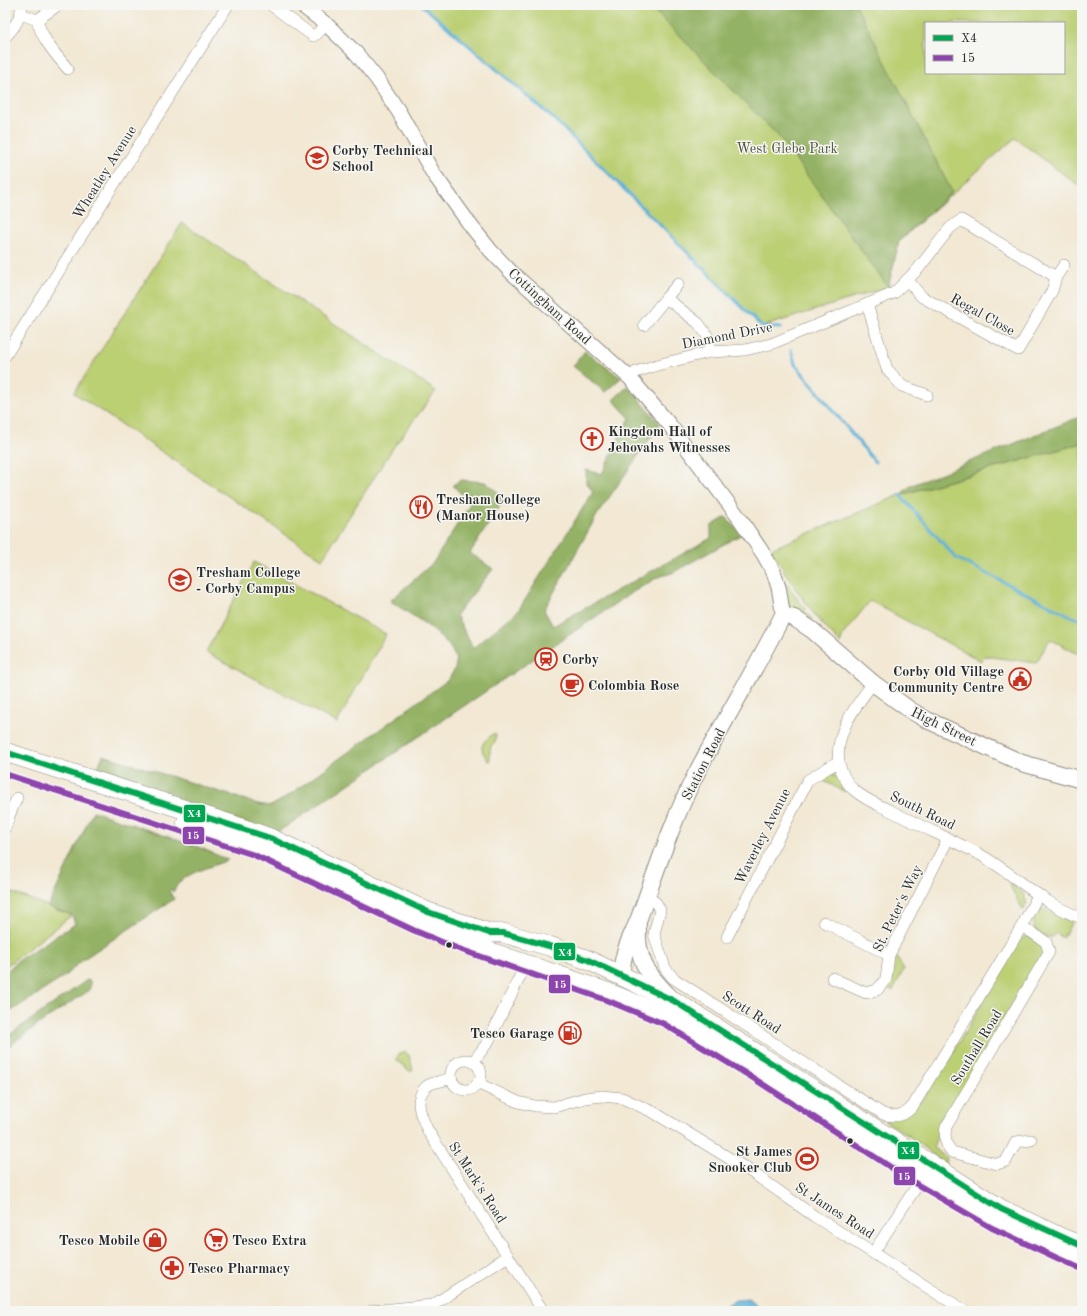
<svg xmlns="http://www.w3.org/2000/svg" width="1087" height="1316" font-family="'Old Standard TT',serif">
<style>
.green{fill:#bbcf73;stroke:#737d4f;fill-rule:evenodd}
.forest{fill:#94b265;stroke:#606e48}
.water{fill:#5db1d9;stroke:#446e82}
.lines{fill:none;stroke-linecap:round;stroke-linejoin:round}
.stream{stroke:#5db1d9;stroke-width:3}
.minor-casing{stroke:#8e8a7f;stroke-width:12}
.tertiary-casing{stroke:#8e8a7f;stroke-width:16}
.secondary-casing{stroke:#8e8a7f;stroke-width:18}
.trunk-casing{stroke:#8e8a7f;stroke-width:20}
.minor{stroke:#fff;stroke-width:11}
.tertiary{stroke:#fff;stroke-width:14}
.secondary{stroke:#fff;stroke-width:16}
.trunk{stroke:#fff;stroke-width:19}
.bus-1-casing{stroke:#f6f6f2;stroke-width:9}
.bus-2-casing{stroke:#f6f6f2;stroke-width:9}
.bus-1{stroke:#00a651;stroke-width:6}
.bus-2{stroke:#8e44ad;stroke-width:6}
.bus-dot{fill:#2b2b2b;stroke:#f6f6f2;stroke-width:1.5}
.labels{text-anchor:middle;stroke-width:3;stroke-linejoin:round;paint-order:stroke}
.park-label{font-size:14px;fill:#4f543d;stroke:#f6f6f2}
.poi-label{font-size:14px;font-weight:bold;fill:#2b2b2b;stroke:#f6f6f2;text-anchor:start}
.street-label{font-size:14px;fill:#2b2b2b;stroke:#f6f6f2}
.line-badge{stroke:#f6f6f2;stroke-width:1.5}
.badge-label{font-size:11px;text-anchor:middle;font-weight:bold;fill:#fff}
</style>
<rect width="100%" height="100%" fill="#f6f6f2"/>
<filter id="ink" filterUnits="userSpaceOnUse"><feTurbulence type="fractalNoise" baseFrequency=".025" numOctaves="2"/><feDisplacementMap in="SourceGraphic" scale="8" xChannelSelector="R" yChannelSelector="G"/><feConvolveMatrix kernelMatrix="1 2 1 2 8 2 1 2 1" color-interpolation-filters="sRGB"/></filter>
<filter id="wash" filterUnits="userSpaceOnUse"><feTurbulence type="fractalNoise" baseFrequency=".012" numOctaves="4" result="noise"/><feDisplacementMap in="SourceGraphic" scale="16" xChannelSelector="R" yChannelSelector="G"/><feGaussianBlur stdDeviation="0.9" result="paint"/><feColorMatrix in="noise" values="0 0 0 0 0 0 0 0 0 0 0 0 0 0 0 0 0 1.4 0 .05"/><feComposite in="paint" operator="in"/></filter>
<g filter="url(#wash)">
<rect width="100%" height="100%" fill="#f2e8d3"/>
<!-- green -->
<g class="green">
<path d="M422,5H1082V188L1015,138L899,241L888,287L762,327L555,120ZM926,23H1064V73H926Z"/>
<path d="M182,223L436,391L395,445L322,559L74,393Z"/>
<path d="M1082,443V656L1050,639L1036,663L984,656L981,661L870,601L842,636L841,644C812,615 791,584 771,549L900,495Z"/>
<path d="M254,562L386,634L337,723L206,652Z"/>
<path d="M779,573L805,609L804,613L809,615L813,620H810L789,607Z"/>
<path d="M492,734L496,735L495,742C487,747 492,754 489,762C485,756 478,748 485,741C487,738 490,738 492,734Z"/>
<path d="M830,773L838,777L847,788L845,792L818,778Z"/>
<path d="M1010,883L1024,894L1027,904L1023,910L1009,884Z"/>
<path d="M5,890L72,915L5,967Z"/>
<path d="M1042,908L1072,922L1063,938L1056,933L1053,937C1037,940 1021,914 1042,908Z"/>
<path d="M1026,936H1030L1043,945L1044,952L938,1133L933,1148L946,1157L945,1164L909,1136L885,1121L886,1119L921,1101L950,1058L1018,941Z"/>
<path d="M894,954L904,969L893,991L886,987L890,981Z"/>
<path d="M405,1052L409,1055L413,1070L411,1072L396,1060L399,1054Z"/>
</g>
<!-- forest -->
<g class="forest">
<path d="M649,5H856L952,192L899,241L888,287L780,138Z"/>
<path d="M585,351L621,378L605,392L573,366Z"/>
<path d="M628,386L660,424L597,515L544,610L553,626L711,538V526L726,517L742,534L672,573L658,577L628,595L275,834L96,772L103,755L258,804L271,806L285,798L448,680C451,675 456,669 456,663C455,638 409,614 390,601L433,563L470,504L453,485L461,480L485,482L505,498L470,553L493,569L456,615L473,648L518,611L593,492L586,482V470L602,474L620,436L630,418L613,400Z"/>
<path d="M1082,416V443L900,495L910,486Z"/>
<path d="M93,811L201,848L228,860C209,868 182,872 173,892L171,889L169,891L174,899L85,958L61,979L5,1015V973L17,961L75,924L72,915L48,907Z"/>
<path d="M87,980L90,981V988L87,992L50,1016L5,1049V1038Z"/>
</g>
<!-- water -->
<path class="water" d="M748,1299L766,1311H715L736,1300Z"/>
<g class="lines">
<!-- stream -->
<g class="stream">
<path d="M422,5L555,120L762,327L781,328"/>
<path d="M791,350L795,364L875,462"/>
<path d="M900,495L956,558L1073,617L1082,620"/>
</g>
</g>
</g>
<g filter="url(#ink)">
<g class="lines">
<!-- minor casing -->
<g class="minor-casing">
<g id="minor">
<path d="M271,5L313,36L317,34L326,24"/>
<path d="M21,14L37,20L58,5"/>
<path d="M37,20C42,39 55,54 68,69"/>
<path d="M5,37C15,27 20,19 22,5"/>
<path d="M907,280L922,297L1018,350L1052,291L1056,277L1064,265"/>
<path d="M666,298L678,284"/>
<path d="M867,304L887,369L902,386L927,395"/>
<path d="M644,325L666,298L698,323L707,335L710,352"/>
<path d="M5,356L228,5"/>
<path d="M630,378L636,372L657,365L710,352L745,350L771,344L894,293L918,269L950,228L961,220L1056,277"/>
<path d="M873,683C855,707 830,738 841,770C844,777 849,786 854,790C865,800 879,805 891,811C920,826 950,839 979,854C1015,874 1043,905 1082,918"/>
<path d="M5,809L11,811L5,828"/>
<path d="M11,811L17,798"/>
<path d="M646,895L656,903L660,910L654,934L665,968L673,978L883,1114C895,1118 905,1116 913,1106L1022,926L1038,895"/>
<path d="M824,922L889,955"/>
<path d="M1022,926L1046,942L1049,952L946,1127C944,1137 945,1145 952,1152L997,1164L1006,1161L1016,1142L1031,1140"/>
<path d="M727,937L808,780L839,761"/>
<path d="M832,978L866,993L877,990L886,979L889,955L948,839"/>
<circle cx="466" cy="1075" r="15"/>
<path d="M473,1062L488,1042L526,964"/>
<path d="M451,1078C445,1081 432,1082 427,1086C412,1099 422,1118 428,1131L543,1311"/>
<path d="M477,1083L518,1102L535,1106L554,1107L585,1098L602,1096L622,1098L653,1112L747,1169L814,1216L965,1311"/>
<path d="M873,1253L922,1178"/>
<path d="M371,1311L433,1305L508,1256"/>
</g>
</g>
<!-- tertiary casing -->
<g class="tertiary-casing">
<path id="tertiary" d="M301,5L326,24L356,53L377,79L399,112L433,173L471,226L491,251L512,273L630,378L669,424L740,519L764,555L774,573L779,589L783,615"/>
</g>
<!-- secondary casing -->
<g class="secondary-casing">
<g id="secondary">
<path d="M638,925C636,959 646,973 670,997"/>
<path d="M622,975C621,953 631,938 639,918C657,869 673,819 697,772C725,719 756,668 783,615L794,618L812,630L873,683L910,710L927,720L1022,763L1082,780"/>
</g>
</g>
<!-- trunk casing -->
<g class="trunk-casing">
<g id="trunk">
<path d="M5,752L230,824L270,838L428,912L489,933H503L549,946L588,960L674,1001L1001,1209L1062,1238L1082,1246"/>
<path d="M186,823L257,848L416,923L459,941L609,993L668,1017L757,1071L922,1178L995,1221L1057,1251L1082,1261"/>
</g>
</g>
<!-- minor -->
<use href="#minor" class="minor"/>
<!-- tertiary -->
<use href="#tertiary" class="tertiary"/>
<!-- secondary -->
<use href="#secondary" class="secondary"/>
<!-- trunk -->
<use href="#trunk" class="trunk"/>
<!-- bus-1 casing -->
<g class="bus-1-casing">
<path id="bus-1" d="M5,752L270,838L428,912L489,933H503L549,946L588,960L674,1001L1001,1209L1082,1246"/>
</g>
<!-- bus-2 casing -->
<g class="bus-2-casing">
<path id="bus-2" d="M5,774L254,855L413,930L456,948L606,1000L664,1024L753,1078L918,1185L992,1228L1079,1268"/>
</g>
<!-- bus-1 -->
<use href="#bus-1" class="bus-1"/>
<!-- bus-2 -->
<use href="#bus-2" class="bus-2"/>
</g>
</g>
<!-- icons -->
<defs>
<g id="school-ring" transform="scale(1.15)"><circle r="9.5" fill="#f6f6f2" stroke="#c8321e" stroke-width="1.5"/><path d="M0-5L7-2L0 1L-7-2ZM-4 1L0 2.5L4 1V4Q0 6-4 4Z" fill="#c8321e"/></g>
<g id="church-ring" transform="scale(1.15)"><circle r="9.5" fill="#f6f6f2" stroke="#c8321e" stroke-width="1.5"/><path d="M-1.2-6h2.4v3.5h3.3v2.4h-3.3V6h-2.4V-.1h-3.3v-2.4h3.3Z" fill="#c8321e"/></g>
<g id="restaurant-ring" transform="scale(1.15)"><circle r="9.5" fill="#f6f6f2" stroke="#c8321e" stroke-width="1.5"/><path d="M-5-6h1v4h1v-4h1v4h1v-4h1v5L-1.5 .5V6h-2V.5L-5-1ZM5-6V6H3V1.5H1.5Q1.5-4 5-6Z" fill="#c8321e"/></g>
<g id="university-ring" transform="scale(1.15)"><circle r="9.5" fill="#f6f6f2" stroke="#c8321e" stroke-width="1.5"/><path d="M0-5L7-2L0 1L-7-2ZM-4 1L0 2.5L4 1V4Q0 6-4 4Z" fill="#c8321e"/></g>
<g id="station-ring" transform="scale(1.15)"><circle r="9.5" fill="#f6f6f2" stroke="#c8321e" stroke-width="1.5"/><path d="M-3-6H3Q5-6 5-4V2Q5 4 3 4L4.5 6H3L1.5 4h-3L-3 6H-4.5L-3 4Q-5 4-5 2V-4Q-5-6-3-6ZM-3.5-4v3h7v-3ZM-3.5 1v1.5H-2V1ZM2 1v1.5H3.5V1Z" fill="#c8321e"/></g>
<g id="civic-ring" transform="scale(1.15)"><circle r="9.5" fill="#f6f6f2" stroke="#c8321e" stroke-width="1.5"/><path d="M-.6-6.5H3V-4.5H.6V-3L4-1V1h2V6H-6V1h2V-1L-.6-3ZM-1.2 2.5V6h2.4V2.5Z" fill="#c8321e"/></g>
<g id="cafe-ring" transform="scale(1.15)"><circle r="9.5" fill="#f6f6f2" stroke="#c8321e" stroke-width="1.5"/><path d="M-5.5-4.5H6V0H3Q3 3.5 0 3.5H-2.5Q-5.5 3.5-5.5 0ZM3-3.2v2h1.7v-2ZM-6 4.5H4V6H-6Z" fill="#c8321e"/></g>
<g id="fuel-ring" transform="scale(1.15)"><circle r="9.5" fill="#f6f6f2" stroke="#c8321e" stroke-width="1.5"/><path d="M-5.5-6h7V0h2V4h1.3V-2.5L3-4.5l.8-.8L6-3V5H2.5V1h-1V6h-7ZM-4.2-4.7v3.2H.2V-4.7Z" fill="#c8321e"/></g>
<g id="stadium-ring" transform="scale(1.15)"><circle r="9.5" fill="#f6f6f2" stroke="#c8321e" stroke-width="1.5"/><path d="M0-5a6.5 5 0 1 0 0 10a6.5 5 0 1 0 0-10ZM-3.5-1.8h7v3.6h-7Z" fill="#c8321e"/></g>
<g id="shop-ring" transform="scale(1.15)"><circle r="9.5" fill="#f6f6f2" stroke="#c8321e" stroke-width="1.5"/><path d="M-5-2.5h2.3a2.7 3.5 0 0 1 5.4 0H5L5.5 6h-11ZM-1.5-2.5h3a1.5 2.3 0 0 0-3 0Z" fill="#c8321e"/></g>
<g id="supermarket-ring" transform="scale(1.15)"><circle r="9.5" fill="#f6f6f2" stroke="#c8321e" stroke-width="1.5"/><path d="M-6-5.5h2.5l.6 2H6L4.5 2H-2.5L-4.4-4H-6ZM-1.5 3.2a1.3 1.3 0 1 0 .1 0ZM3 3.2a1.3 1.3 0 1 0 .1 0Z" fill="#c8321e"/></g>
<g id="pharmacy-ring" transform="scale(1.15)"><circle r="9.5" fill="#f6f6f2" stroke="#c8321e" stroke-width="1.5"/><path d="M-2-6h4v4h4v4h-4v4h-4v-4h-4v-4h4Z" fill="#c8321e"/></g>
</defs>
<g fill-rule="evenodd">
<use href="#school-ring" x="317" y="158"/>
<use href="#church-ring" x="592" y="439"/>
<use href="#restaurant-ring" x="421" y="507"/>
<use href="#university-ring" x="180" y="580"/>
<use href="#station-ring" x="546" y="659"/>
<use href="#civic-ring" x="1020" y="679"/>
<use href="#cafe-ring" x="572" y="685"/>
<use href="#fuel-ring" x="570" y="1033"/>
<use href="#stadium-ring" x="807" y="1159"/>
<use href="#shop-ring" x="155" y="1240"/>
<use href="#supermarket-ring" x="216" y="1240"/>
<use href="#pharmacy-ring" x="172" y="1268"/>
</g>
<!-- markers -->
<g class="bus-dot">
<circle cx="449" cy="945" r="3.5"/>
<circle cx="850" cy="1141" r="3.5"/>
</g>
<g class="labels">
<!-- park labels -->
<g class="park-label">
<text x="787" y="153">West Glebe Park</text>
</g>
<!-- poi labels -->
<g class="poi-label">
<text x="332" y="155">Corby Technical<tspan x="332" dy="16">School</tspan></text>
<text x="608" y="436">Kingdom Hall of<tspan x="608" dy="16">Jehovahs Witnesses</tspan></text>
<text x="436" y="504">Tresham College<tspan x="436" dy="16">(Manor House)</tspan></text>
<text x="196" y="577">Tresham College<tspan x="196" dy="16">- Corby Campus</tspan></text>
<text x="562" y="664">Corby</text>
<text x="1004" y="676" text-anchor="end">Corby Old Village<tspan x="1004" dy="16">Community Centre</tspan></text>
<text x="588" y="690">Colombia Rose</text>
<text x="554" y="1038" text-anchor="end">Tesco Garage</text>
<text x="792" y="1156" text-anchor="end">St James<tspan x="792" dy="16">Snooker Club</tspan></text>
<text x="140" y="1245" text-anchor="end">Tesco Mobile</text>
<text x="232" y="1245">Tesco Extra</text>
<text x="188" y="1273">Tesco Pharmacy</text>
</g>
<!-- street labels -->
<g class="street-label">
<text transform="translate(104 172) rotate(-58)" y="5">Wheatley Avenue</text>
<text transform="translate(550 306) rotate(42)" y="5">Cottingham Road</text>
<text transform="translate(983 314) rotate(29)" y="5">Regal Close</text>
<text transform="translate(727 335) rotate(-11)" y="5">Diamond Drive</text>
<text transform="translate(944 726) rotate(26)" y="5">High Street</text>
<text transform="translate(703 764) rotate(-63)" y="5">Station Road</text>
<text transform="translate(923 810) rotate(26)" y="5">South Road</text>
<text transform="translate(762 836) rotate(-63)" y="5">Waverley Avenue</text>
<text transform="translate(897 908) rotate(-64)" y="5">St. Peter's Way</text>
<text transform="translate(752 1012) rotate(33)" y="5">Scott Road</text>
<text transform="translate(976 1047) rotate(-59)" y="5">Southall Road</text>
<text transform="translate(478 1182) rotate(57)" y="5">St Mark's Road</text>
<text transform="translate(835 1210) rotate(33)" y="5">St James Road</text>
</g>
</g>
<g class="line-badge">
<rect x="183" y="804" width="23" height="19" rx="4" fill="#00a651"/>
<rect x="182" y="826" width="23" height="19" rx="4" fill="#8e44ad"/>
<rect x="553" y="942" width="23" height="19" rx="4" fill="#00a651"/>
<rect x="548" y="974" width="23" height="20" rx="4" fill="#8e44ad"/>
<rect x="897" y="1141" width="23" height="19" rx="4" fill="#00a651"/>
<rect x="893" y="1166" width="23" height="20" rx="4" fill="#8e44ad"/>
</g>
<g class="badge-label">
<text x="194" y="817">X4</text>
<text x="193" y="839">15</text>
<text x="565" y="956">X4</text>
<text x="560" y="988">15</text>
<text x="908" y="1154">X4</text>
<text x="904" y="1180">15</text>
</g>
<!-- margin -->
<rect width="1087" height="1316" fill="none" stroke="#f6f6f2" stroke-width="20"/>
<!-- legend -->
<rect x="925" y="22" width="140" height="52" fill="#f6f6f2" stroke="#a5a5a2"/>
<rect x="933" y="35" width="20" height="6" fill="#00a651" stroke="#a5a5a2"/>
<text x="961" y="42" font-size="12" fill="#2b2b2b">X4</text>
<rect x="933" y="55" width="20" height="6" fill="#8e44ad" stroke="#a5a5a2"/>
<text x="961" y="62" font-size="12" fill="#2b2b2b">15</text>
</svg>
